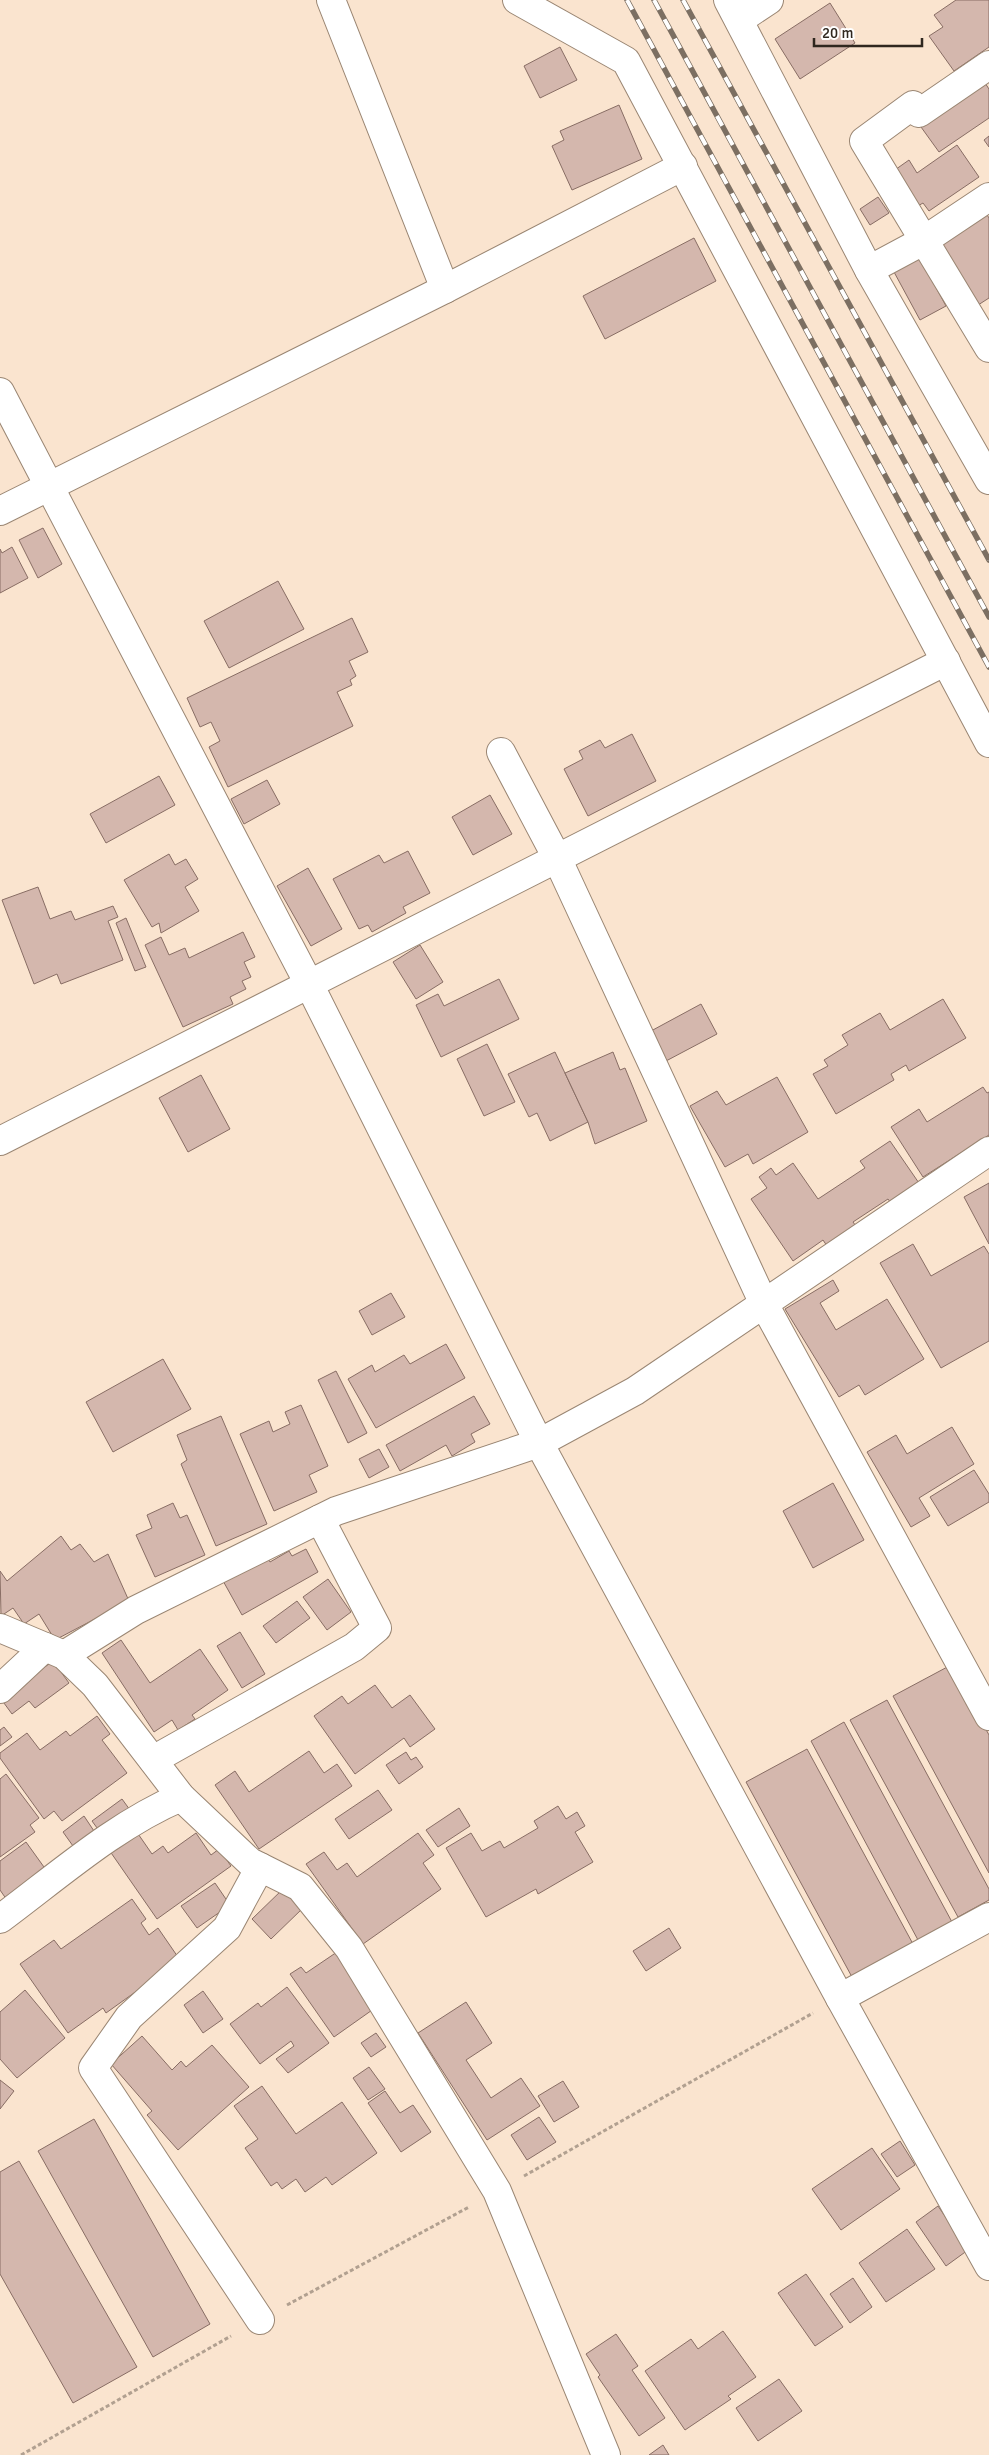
<svg xmlns="http://www.w3.org/2000/svg" width="989" height="2455" font-family="Signika,sans-serif">
<style>
.building{fill:#d4b7ad;stroke:#886d64}
.lines{fill:none;stroke-linecap:round;stroke-linejoin:round}
.street-casing{stroke:#9a8673;stroke-width:30}
.path{stroke:#b1a090;stroke-width:3;stroke-dasharray:4 2.5;stroke-linecap:butt}
.street{stroke:#fff;stroke-width:28}
.rail-casing{stroke:#7c6f62;stroke-width:5.5}
.rail{stroke:#fff;stroke-width:4;stroke-dasharray:11;stroke-linecap:butt}
</style>
<rect width="100%" height="100%" fill="#fae4cf"/>
<!-- building -->
<g class="building">
<path d="M956,0H989V47L954,71L929,36L943,27L934,15Z"/>
<path d="M830,3L855,43L800,79L775,39Z"/>
<path d="M560,47L577,80L540,98L524,66Z"/>
<path d="M985,83L989,89V118L939,152L921,127Z"/>
<path d="M619,105L642,159L572,190L552,146L564,140L560,131Z"/>
<path d="M989,136V147L984,140Z"/>
<path d="M957,145L979,177L929,211L923,203L916,207L892,172L909,160L917,173Z"/>
<path d="M878,197L889,213L870,225L860,209Z"/>
<path d="M980,203L989,218V298L975,307L923,241Z"/>
<path d="M694,238L716,281L605,339L583,296Z"/>
<path d="M920,258L946,306L920,320L894,272Z"/>
<path d="M43,528L62,564L38,578L19,540Z"/>
<path d="M12,547L28,578L0,593V549L2,553Z"/>
<path d="M278,581L304,629L229,668L204,621Z"/>
<path d="M352,618L368,652L349,661L356,676L350,680L352,685L337,692L353,726L228,787L209,747L220,741L211,722L200,727L187,698Z"/>
<path d="M632,734L656,781L588,816L564,769L583,759L579,751L600,740L605,748Z"/>
<path d="M159,776L175,805L106,843L90,814Z"/>
<path d="M267,780L280,804L244,824L231,799Z"/>
<path d="M490,795L512,834L473,855L452,817Z"/>
<path d="M408,851L430,893L403,907L406,913L372,932L368,925L359,929L333,879L379,855L384,863Z"/>
<path d="M169,854L175,865L186,859L198,879L185,887L199,911L161,933L159,923L152,927L124,880Z"/>
<path d="M308,868L342,929L311,946L277,886Z"/>
<path d="M38,887L50,919L71,911L75,920L113,906L118,917L108,921L123,960L61,984L57,974L34,984L2,900Z"/>
<path d="M126,918L146,967L135,971L116,923Z"/>
<path d="M243,932L255,957L244,962L251,977L242,981L246,989L230,997L233,1004L183,1027L145,945L161,937L169,955L185,948L189,958Z"/>
<path d="M420,945L443,982L416,999L393,962Z"/>
<path d="M499,979L519,1019L441,1057L416,1005L438,994L444,1006Z"/>
<path d="M943,999L966,1038L909,1071L906,1065L891,1074L894,1080L836,1114L813,1074L828,1066L824,1060L848,1045L842,1035L880,1013L890,1030Z"/>
<path d="M701,1004L717,1034L666,1061L651,1031Z"/>
<path d="M487,1044L515,1102L484,1116L457,1059Z"/>
<path d="M555,1052L588,1122L550,1141L537,1113L529,1117L508,1074Z"/>
<path d="M613,1052L620,1070L625,1068L647,1121L595,1144L588,1122L565,1073Z"/>
<path d="M201,1075L230,1129L188,1152L159,1098Z"/>
<path d="M777,1077L808,1132L753,1164L748,1154L725,1167L690,1106L717,1091L726,1105Z"/>
<path d="M983,1087L987,1093L989,1092V1135L923,1177L891,1127L919,1109L927,1122Z"/>
<path d="M890,1141L921,1186L893,1206L888,1199L853,1222L858,1229L829,1249L823,1240L793,1261L751,1199L767,1188L759,1177L771,1168L776,1175L793,1163L818,1199L865,1168L860,1161Z"/>
<path d="M989,1183V1244L964,1197Z"/>
<path d="M913,1244L931,1276L984,1246L989,1254V1341L941,1368L880,1263Z"/>
<path d="M833,1280L839,1291L820,1303L836,1330L887,1299L924,1359L865,1395L859,1385L839,1397L785,1309Z"/>
<path d="M391,1293L405,1317L372,1335L359,1311Z"/>
<path d="M446,1344L465,1378L376,1428L348,1379L372,1365L375,1372L404,1355L410,1364Z"/>
<path d="M163,1359L191,1409L113,1452L86,1402Z"/>
<path d="M336,1371L367,1433L348,1443L318,1380Z"/>
<path d="M474,1396L490,1424L471,1434L475,1442L452,1456L446,1445L400,1471L386,1445Z"/>
<path d="M301,1405L328,1466L309,1475L317,1492L274,1511L240,1434L269,1421L273,1432L290,1424L285,1412Z"/>
<path d="M221,1416L267,1524L216,1546L181,1464L187,1460L177,1435Z"/>
<path d="M952,1427L974,1464L919,1498L930,1516L911,1527L867,1452L896,1435L907,1454Z"/>
<path d="M379,1449L389,1467L369,1478L359,1459Z"/>
<path d="M974,1470L989,1494V1502L948,1526L930,1497Z"/>
<path d="M833,1483L864,1540L813,1568L783,1511Z"/>
<path d="M173,1503L180,1518L187,1515L205,1555L155,1577L136,1535L152,1528L147,1515Z"/>
<path d="M61,1536L71,1550L80,1544L94,1562L108,1554L129,1601L55,1640L39,1614L24,1624L13,1608L1,1616L0,1571L7,1581Z"/>
<path d="M306,1549L318,1572L242,1615L222,1579L266,1555L270,1562L289,1551L292,1556Z"/>
<path d="M328,1579L351,1612L327,1630L303,1597Z"/>
<path d="M297,1601L310,1618L276,1643L263,1626Z"/>
<path d="M240,1632L265,1674L242,1688L217,1646Z"/>
<path d="M121,1640L150,1683L200,1649L228,1690L192,1715L195,1719L178,1730L172,1720L154,1732L102,1653Z"/>
<path d="M53,1661L69,1683L35,1708L29,1701L12,1714L1,1699Z"/>
<path d="M951,1665L989,1735V1873L893,1696Z"/>
<path d="M375,1685L392,1708L410,1695L435,1729L410,1747L404,1738L355,1774L314,1716L342,1696L348,1704Z"/>
<path d="M887,1700L989,1889V1900L958,1917L850,1720Z"/>
<path d="M97,1716L110,1734L102,1740L127,1773L62,1821L54,1811L44,1819L0,1758V1753L27,1733L40,1750L66,1731L70,1736Z"/>
<path d="M844,1722L952,1922L918,1940L811,1741Z"/>
<path d="M4,1727L12,1737L0,1746V1730Z"/>
<path d="M807,1749L913,1944L852,1977L746,1782Z"/>
<path d="M309,1751L324,1773L337,1764L352,1786L259,1849L215,1785L235,1771L249,1792Z"/>
<path d="M406,1752L411,1760L416,1757L423,1767L399,1784L386,1765Z"/>
<path d="M6,1774L39,1818L30,1825L35,1832L0,1857V1779Z"/>
<path d="M378,1790L392,1810L349,1839L335,1819Z"/>
<path d="M122,1799L130,1810L100,1832L92,1821Z"/>
<path d="M558,1806L566,1819L577,1812L585,1826L575,1832L593,1862L538,1894L536,1889L486,1917L446,1848L471,1833L482,1851L500,1841L504,1848L538,1828L534,1821Z"/>
<path d="M459,1808L470,1826L438,1847L426,1830Z"/>
<path d="M84,1816L94,1831L73,1846L63,1832Z"/>
<path d="M134,1828L152,1854L163,1846L168,1853L196,1833L211,1855L219,1849L231,1866L157,1919L107,1847Z"/>
<path d="M418,1833L434,1855L423,1863L441,1889L363,1944L306,1864L324,1852L337,1870L347,1863L357,1877Z"/>
<path d="M26,1842L49,1874L9,1903L0,1890V1861Z"/>
<path d="M215,1883L230,1905L197,1928L181,1906Z"/>
<path d="M284,1888L303,1908L271,1939L252,1919Z"/>
<path d="M132,1899L146,1919L141,1923L149,1935L158,1928L180,1960L106,2013L103,2008L68,2033L20,1964L54,1940L61,1949Z"/>
<path d="M669,1928L681,1948L646,1971L633,1951Z"/>
<path d="M337,1952L375,2008L334,2037L290,1974L301,1967L306,1973Z"/>
<path d="M287,1987L329,2043L288,2073L276,2059L294,2046L291,2041L260,2064L230,2024L258,2003L261,2007Z"/>
<path d="M25,1990L65,2038L17,2078L0,2059V2012Z"/>
<path d="M203,1991L223,2019L203,2033L184,2005Z"/>
<path d="M466,2002L492,2043L466,2060L491,2098L521,2078L540,2106L487,2140L418,2033Z"/>
<path d="M376,2033L386,2047L371,2057L361,2043Z"/>
<path d="M142,2036L172,2070L181,2061L186,2067L212,2045L249,2087L178,2150L147,2115L152,2111L111,2064Z"/>
<path d="M369,2067L385,2089L368,2100L353,2078Z"/>
<path d="M0,2080L14,2091L0,2109Z"/>
<path d="M563,2081L579,2107L554,2122L538,2096Z"/>
<path d="M262,2086L296,2134L342,2102L377,2153L332,2185L326,2177L305,2192L296,2179L282,2189L277,2182L271,2186L245,2148L258,2139L234,2106Z"/>
<path d="M385,2091L400,2113L413,2105L431,2132L401,2152L368,2103Z"/>
<path d="M539,2117L556,2142L527,2160L511,2135Z"/>
<path d="M94,2119L210,2324L153,2357L38,2151Z"/>
<path d="M900,2141L915,2165L897,2177L881,2154Z"/>
<path d="M872,2148L900,2189L841,2230L812,2189Z"/>
<path d="M19,2161L137,2367L73,2403L0,2274V2172Z"/>
<path d="M938,2206L968,2250L946,2266L916,2222Z"/>
<path d="M907,2229L935,2269L886,2302L859,2263Z"/>
<path d="M806,2274L843,2327L815,2346L778,2293Z"/>
<path d="M853,2278L872,2307L850,2323L830,2294Z"/>
<path d="M723,2331L756,2377L728,2396L731,2399L685,2430L645,2371L691,2339L698,2349Z"/>
<path d="M616,2334L638,2366L632,2370L665,2418L639,2436L598,2377L600,2375L586,2354Z"/>
<path d="M779,2379L802,2411L758,2441L736,2408Z"/>
<path d="M663,2445L669,2455H649Z"/>
</g>
<g class="lines">
<!-- street casing -->
<g class="street-casing">
<g id="street">
<path d="M331,0L445,289"/>
<path d="M517,0L626,61L989,743"/>
<path d="M728,0L869,270L989,480"/>
<path d="M739,20L769,0"/>
<path d="M989,65L919,113L913,105L864,141L989,348"/>
<path d="M869,270L923,241L989,197"/>
<path d="M0,392L309,984L539,1443L840,1998L989,2266"/>
<path d="M0,511L445,289L683,166"/>
<path d="M501,752L557,858L764,1304L989,1716"/>
<path d="M0,1141L946,661"/>
<path d="M0,1628L64,1655L95,1685L181,1797L250,1862L300,1887L349,1948L497,2191L606,2455"/>
<path d="M64,1655L136,1610L336,1511L539,1443L635,1391L989,1151"/>
<path d="M0,1689L45,1647"/>
<path d="M153,1760L354,1647L377,1628L320,1519"/>
<path d="M0,1919C58,1876 115,1825 181,1797"/>
<path d="M840,1998L989,1917"/>
<path d="M260,2320L93,2068L129,2017L227,1928L260,1867"/>
</g>
</g>
<!-- path -->
<g class="path">
<path d="M524,2176L813,2013"/>
<path d="M287,2305L469,2207"/>
<path d="M21,2455L231,2336"/>
</g>
<!-- street -->
<use href="#street" class="street"/>
<!-- rail casing -->
<g class="rail-casing">
<g id="rail">
<path d="M627,0L989,667"/>
<path d="M654,0L989,617"/>
<path d="M683,0L989,560"/>
</g>
</g>
<!-- rail -->
<use href="#rail" class="rail"/>
</g>
<!-- scale -->
<path d="M814 38v8h108v-8" fill="none" stroke="#2f271f" stroke-width="2.5"/>
<text x="822" y="38" font-size="15" fill="#2f271f" stroke="#ffffff" stroke-width="4" paint-order="stroke">20 m</text>
</svg>
